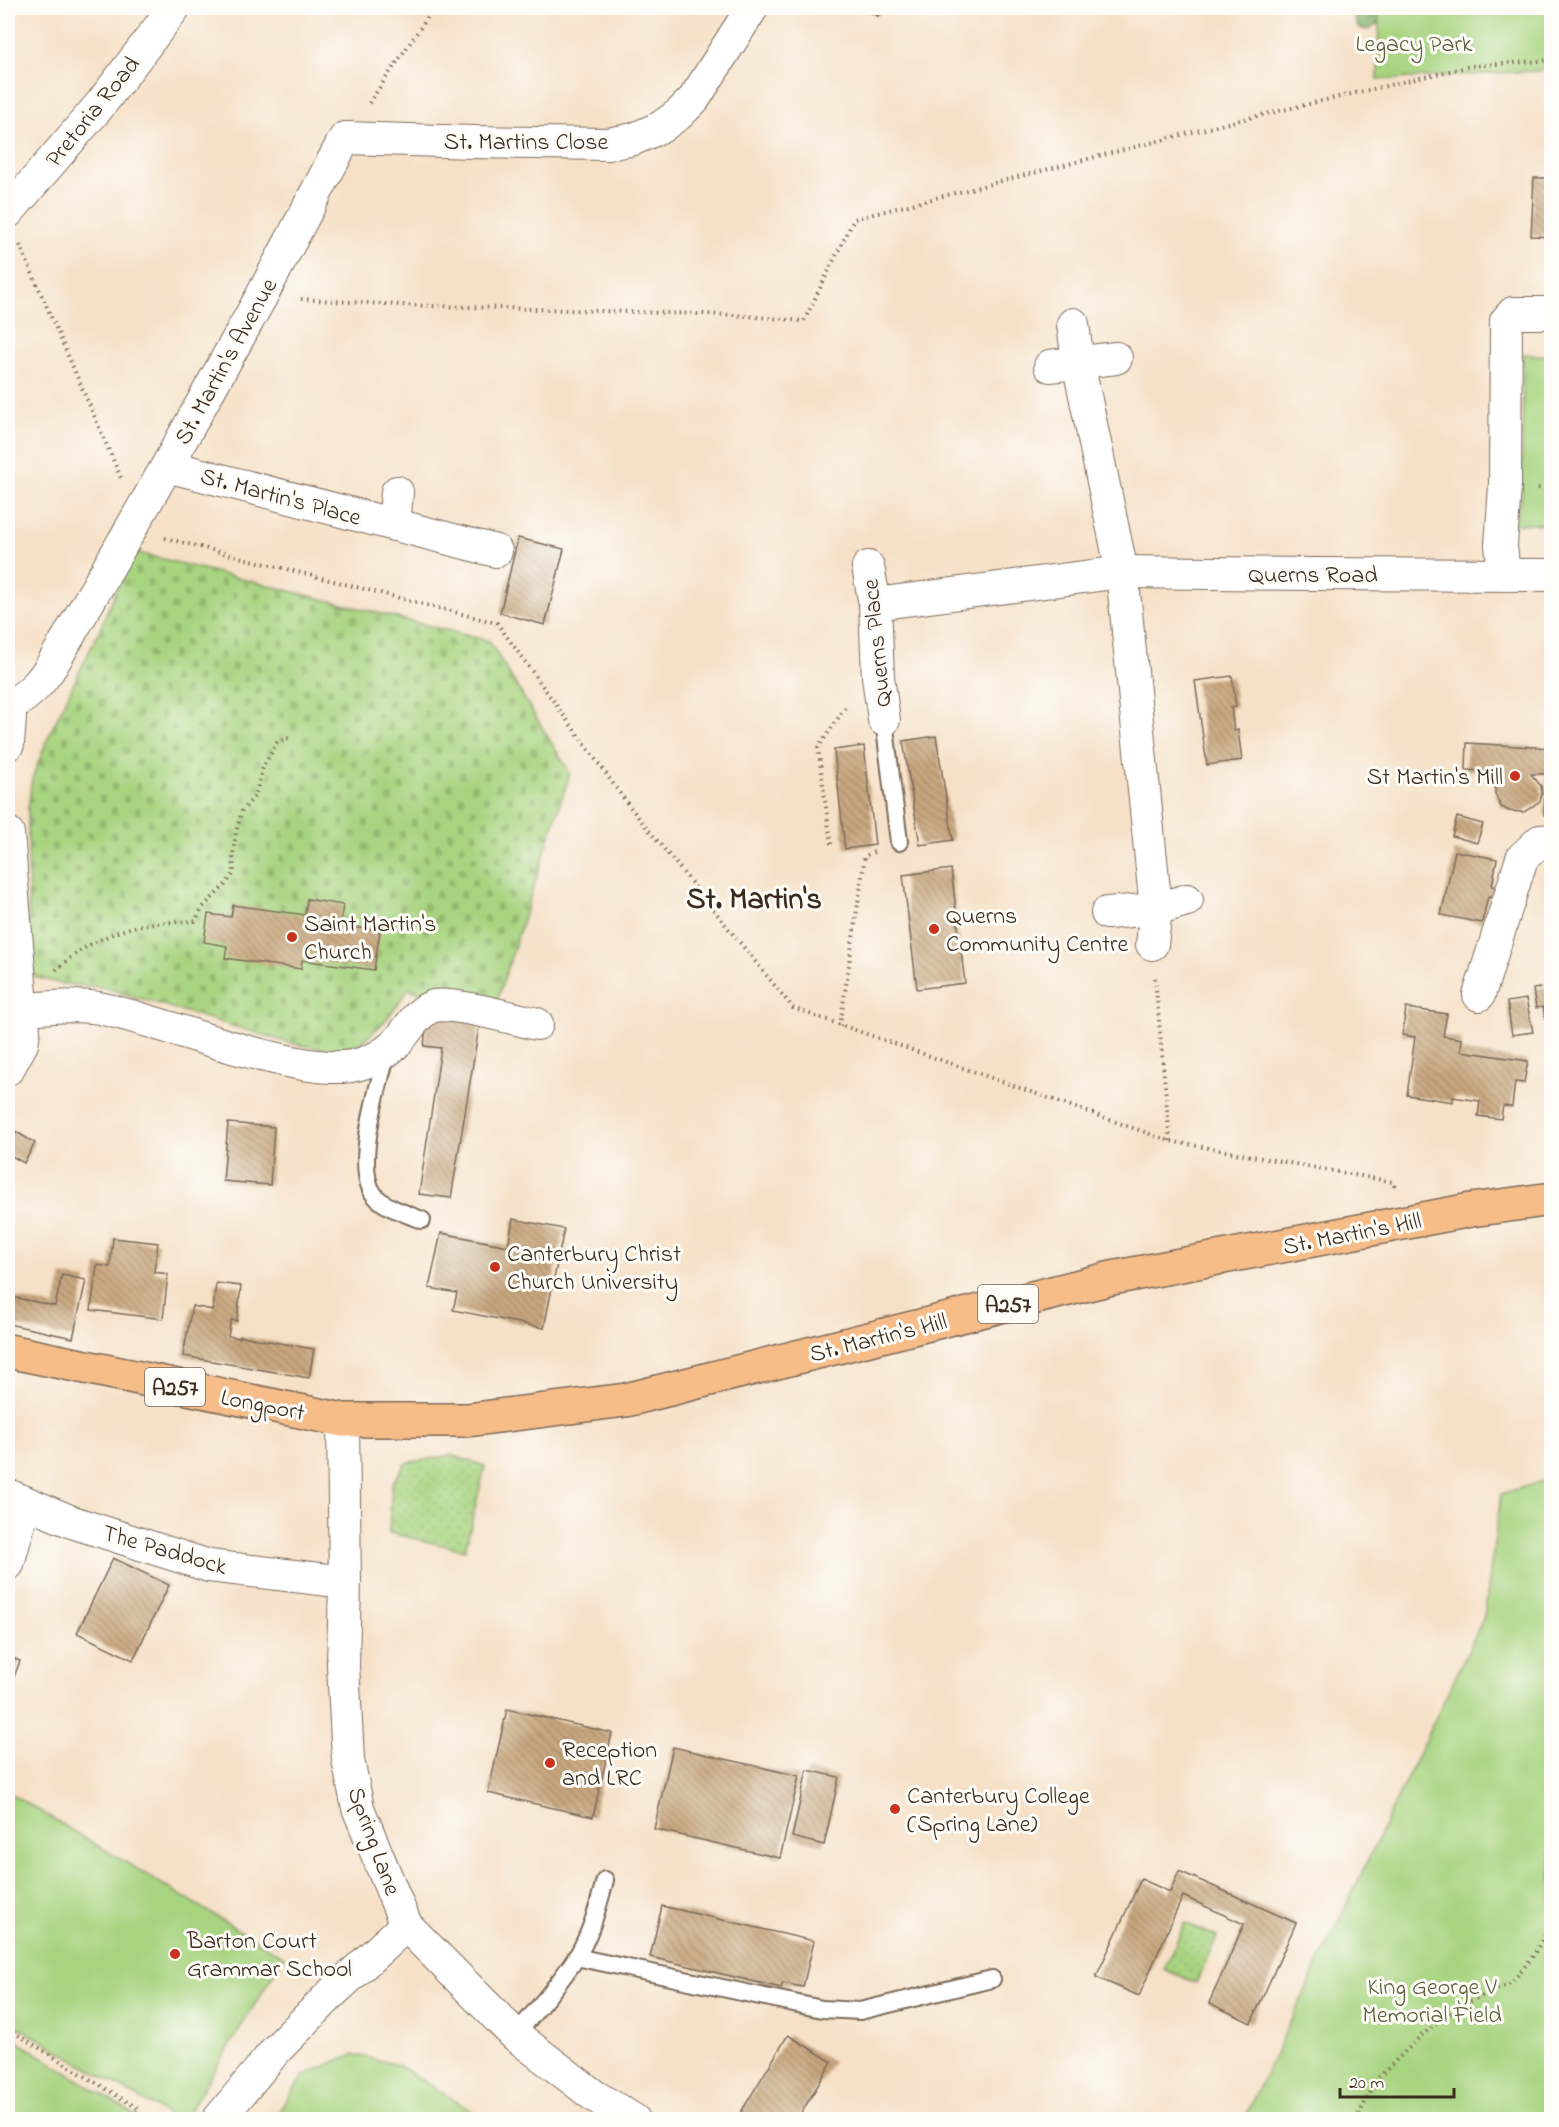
<svg xmlns="http://www.w3.org/2000/svg" width="1559" height="2127" font-family="'Indie Flower',sans-serif">
<style>
.grass{fill:url(#grass-dots);stroke:#727f4f;stroke-width:1.5}
.forest{fill:url(#forest-crowns);stroke:#607046;stroke-width:1.5}
.cemetery{fill:url(#cemetery-stones);stroke:#727f4f;stroke-width:1.5}
.park{fill:#a8d480;stroke:#727f4f;stroke-width:1.5}
.building{fill:url(#building-back-hatch)}
.lines{fill:none;stroke-linecap:round;stroke-linejoin:round}
.lane-casing{stroke:#7c6a5a;stroke-width:20}
.street-casing{stroke:#7c6a5a;stroke-width:34}
.primary-casing{stroke:#7c6a5a;stroke-width:36}
.path{stroke:#7c6a5a;stroke-width:4;stroke-dasharray:1.5 4.5;stroke-linecap:butt}
.lane{stroke:#fff;stroke-width:16}
.street{stroke:#fff;stroke-width:32}
.primary{stroke:#f7bd88;stroke-width:33}
.poi-dot{fill:#c8321e;stroke:#fdfcf7;stroke-width:2}
.labels{text-anchor:middle;stroke-width:6;stroke-linejoin:round;paint-order:stroke}
.shield{fill:#fdfcf7;stroke:#75695f;stroke-width:1.5}
.shield-label{font-size:22px;font-weight:bold;fill:#3b2a1e}
.park-label{font-size:24px;fill:#5c5d3b;stroke:#fdfcf7}
.street-label{font-size:24px;fill:#3b2a1e;stroke:#fdfcf7}
.poi-label{font-size:24px;fill:#3b2a1e;stroke:#fdfcf7;text-anchor:start}
.district-label{font-size:30px;font-weight:bold;fill:#3b2a1e;stroke:#fdfcf7}
</style>
<defs>
<pattern id="grass-dots" width="8" height="8" patternUnits="userSpaceOnUse" patternTransform="scale(1.5)"><rect width="8" height="8" fill="#a8d480"/><path d="M2 2h.1M6 6h.1" fill="none" stroke="#92b66e" stroke-width="1.8" stroke-linecap="round"/></pattern>
<pattern id="forest-crowns" width="20" height="18" patternUnits="userSpaceOnUse" patternTransform="scale(1.5)"><rect width="20" height="18" fill="#86b66e"/><path d="M2 6a3 3 0 1 1 6 0M12 15a3 3 0 1 1 6 0" fill="none" stroke="#6f945a"/></pattern>
<pattern id="cemetery-stones" width="16" height="16" patternUnits="userSpaceOnUse" patternTransform="scale(1.5)"><rect width="16" height="16" fill="#a8d480"/><path d="M2 7V4a2 2 0 0 1 4 0v3zM10 15v-3a2 2 0 0 1 4 0v3z" fill="#92b66e"/></pattern>
<pattern id="building-back-hatch" width="6" height="6" patternUnits="userSpaceOnUse" patternTransform="scale(1.5)"><rect width="6" height="6" fill="#c8a77f"/><path d="M-1 5l2 2M0 0l6 6M5-1l2 2" fill="none" stroke="#a48867"/></pattern>
</defs>
<rect width="100%" height="100%" fill="#fdfcf7"/>
<filter id="ink" filterUnits="userSpaceOnUse"><feTurbulence type="fractalNoise" baseFrequency=".0167" numOctaves="2"/><feDisplacementMap in="SourceGraphic" scale="12" xChannelSelector="R" yChannelSelector="G"/><feConvolveMatrix kernelMatrix="1 2 1 2 8 2 1 2 1" color-interpolation-filters="sRGB"/></filter>
<filter id="wash" filterUnits="userSpaceOnUse"><feTurbulence type="fractalNoise" baseFrequency=".008" numOctaves="4" result="noise"/><feDisplacementMap in="SourceGraphic" scale="24" xChannelSelector="R" yChannelSelector="G"/><feGaussianBlur stdDeviation="1.35" result="paint"/><feColorMatrix in="noise" values="0 0 0 0 0 0 0 0 0 0 0 0 0 0 0 0 0 1.4 0 .05"/><feComposite in="paint" operator="in"/></filter>
<g filter="url(#wash)">
<rect width="100%" height="100%" fill="#f6e1c8"/>
<!-- grass -->
<g class="grass">
<path d="M451,1455L485,1466L465,1550L389,1533L392,1483L406,1463Z"/>
<path d="M1185,1923L1217,1937L1196,1983L1164,1969Z"/>
</g>
<!-- forest -->
<path class="forest" d="M1352,8H1396L1369,30L1358,28Z"/>
<!-- cemetery -->
<path class="cemetery" d="M135,552L489,641L570,773L494,1010L408,989L388,1018L363,1042L334,1050L293,1044L102,987L63,984L37,978L29,970L28,809L32,779L50,733L99,631L122,575Z"/>
<!-- park -->
<g class="park">
<path d="M1379,8H1551V70L1378,80Z"/>
<path d="M1523,354L1551,356V524H1515L1522,495Z"/>
<path d="M1551,1479V2119H1244L1484,1617L1501,1494Z"/>
<path d="M8,1792L284,1957L184,2119H175L8,2021Z"/>
<path d="M8,2036L20,2043L141,2119H8Z"/>
<path d="M353,2054L398,2065L485,2119H273L304,2075Z"/>
</g>
<g id="blocks">
<!-- building -->
<g class="building">
<path d="M861,8H883L878,16Z"/>
<path d="M1534,178H1548L1547,195H1552V237L1531,236Z"/>
<path d="M518,538L564,549L545,625L500,613Z"/>
<path d="M1232,676L1236,707H1231L1234,731L1238,730L1242,760L1207,765L1195,681Z"/>
<path d="M936,736L953,840L920,845L903,741Z"/>
<path d="M1467,743L1552,748V815H1544L1547,774H1531L1541,786L1542,794L1540,801L1524,812L1509,811L1501,807L1495,794V772L1466,770Z"/>
<path d="M864,746L875,845L845,849L834,750Z"/>
<path d="M1457,817L1483,824L1477,843L1452,836Z"/>
<path d="M1455,851L1497,859L1492,886L1499,888L1497,899L1488,897L1482,923L1441,915Z"/>
<path d="M951,869L965,983L917,989L903,875Z"/>
<path d="M307,899L343,905L340,925L380,931L374,970L302,960L301,969L225,958L227,946L204,942L208,914L231,917L233,905L305,915Z"/>
<path d="M1552,986V1018L1545,1019L1543,1007L1536,1008L1533,989Z"/>
<path d="M1526,999L1533,1032L1512,1035L1507,1002Z"/>
<path d="M1406,1008L1447,1014L1443,1036L1462,1039L1461,1051L1528,1061L1524,1083L1515,1082L1512,1107L1503,1106L1501,1119L1478,1116L1480,1101L1453,1097V1102L1407,1095L1415,1037L1402,1035Z"/>
<path d="M428,1010L480,1021L451,1198L419,1194L441,1048L424,1046Z"/>
<path d="M228,1123L274,1127L270,1185L223,1181Z"/>
<path d="M8,1127L35,1143L24,1163L8,1154Z"/>
<path d="M513,1219L564,1229L544,1328L453,1310L457,1293L429,1288L441,1233L508,1246Z"/>
<path d="M113,1238L158,1243L154,1272L168,1274L163,1319L91,1310L97,1265L110,1267Z"/>
<path d="M62,1275L86,1280L73,1338L8,1324V1296L55,1306Z"/>
<path d="M216,1283L241,1286L237,1321L231,1320L228,1336L240,1338V1336L314,1349L309,1378L183,1356L192,1306L213,1310Z"/>
<path d="M113,1558L169,1585L133,1660L77,1633Z"/>
<path d="M8,1656L20,1661L8,1693Z"/>
<path d="M507,1709L612,1733L593,1817L488,1793Z"/>
<path d="M673,1747L799,1776L780,1858L654,1829Z"/>
<path d="M807,1770L839,1777L824,1845L792,1837Z"/>
<path d="M1179,1871L1296,1923L1251,2023L1209,2003L1244,1924L1183,1896L1139,1996L1096,1977L1141,1879L1170,1892Z"/>
<path d="M662,1906L814,1941L803,1987L783,1983L781,1988L650,1957Z"/>
<path d="M788,2035L832,2062L797,2120H742L738,2117Z"/>
</g>
</g>
</g>
<g filter="url(#ink)">
<use href="#blocks" fill-opacity="0" stroke="#7c6a5a" stroke-width="1.5"/>
<g class="lines">
<!-- lane casing -->
<g class="lane-casing">
<g id="lane">
<path d="M884,720L899,842"/>
<path d="M387,1052C379,1085 354,1164 373,1193C382,1207 407,1214 422,1220"/>
<path d="M576,1957L822,2009L860,2011L992,1979"/>
<path d="M515,2035C536,2011 558,1985 576,1958C591,1934 598,1907 605,1880"/>
</g>
</g>
<!-- street casing -->
<g class="street-casing">
<g id="street">
<path d="M8,212L100,105L174,8"/>
<path d="M1073,324L1078,362L1122,572L1156,909L1152,944"/>
<path d="M1050,366L1116,358"/>
<path d="M167,466L496,551"/>
<path d="M394,525L397,492"/>
<path d="M868,567L875,604L878,677L884,720"/>
<path d="M1504,574L1501,545L1505,486L1506,321L1513,313H1552"/>
<path d="M875,604L1122,572L1313,574L1552,575"/>
<path d="M8,705L10,718L8,744"/>
<path d="M9,707C28,695 40,684 52,665L167,466L261,297L345,138L474,142L608,144L634,139L661,127L679,114L694,99L752,8"/>
<path d="M8,833L24,1031L22,1044L8,1069"/>
<path d="M1107,913L1156,909L1187,900"/>
<path d="M1479,995L1522,858L1540,841L1552,840"/>
<path d="M22,1009C50,1008 81,1003 108,1010C163,1023 215,1045 270,1057C294,1063 318,1068 342,1067C363,1066 385,1056 399,1040C409,1029 418,1010 434,1006C453,1002 516,1019 537,1024"/>
<path d="M343,1420L345,1582L343,1665L348,1760L358,1808L406,1925L515,2035L593,2095L634,2120"/>
<path d="M8,1495L72,1522L209,1566L345,1582"/>
<path d="M8,1564L25,1502"/>
<path d="M218,2120L276,2050L332,1993L406,1925"/>
</g>
</g>
<!-- primary casing -->
<g class="primary-casing">
<path id="primary" d="M8,1351L343,1420H467L626,1400L1112,1278L1471,1210L1552,1199"/>
</g>
<!-- path -->
<g class="path">
<path d="M369,103L434,8"/>
<path d="M20,245L121,478"/>
<path d="M301,299L401,305L734,315L804,321L854,219L1232,122L1471,66L1552,60"/>
<path d="M1538,488H1552"/>
<path d="M165,538L497,623L630,807L793,1008L1170,1141L1393,1182L1395,1189"/>
<path d="M831,844L818,748L845,708"/>
<path d="M56,970C79,947 116,929 148,924C163,922 180,922 195,921L202,908L226,884L234,873L233,854L236,832L242,811L255,796L263,767L277,743L286,738L293,739"/>
<path d="M1155,978L1170,1141"/>
<path d="M840,1026L865,856L874,852"/>
<path d="M8,2029L139,2109L133,2120"/>
<path d="M1356,2120L1378,2078L1422,2035L1458,2007L1511,1983L1531,1959L1552,1924"/>
</g>
<!-- lane -->
<use href="#lane" class="lane"/>
<!-- street -->
<use href="#street" class="street"/>
<!-- primary -->
<use href="#primary" class="primary"/>
</g>
</g>
<!-- markers -->
<g class="poi-dot">
<circle cx="1515" cy="776" r="6"/>
<circle cx="934" cy="929" r="6"/>
<circle cx="292" cy="937" r="6"/>
<circle cx="495" cy="1267" r="6"/>
<circle cx="550" cy="1763" r="6"/>
<circle cx="895" cy="1809" r="6"/>
<circle cx="175" cy="1954" r="6"/>
</g>
<g class="labels">
<!-- shield labels -->
<g class="shield">
<rect x="978" y="1285" width="60" height="38" rx="4.5"/>
<rect x="145" y="1368" width="60" height="38" rx="4.5"/>
</g>
<g class="shield-label">
<text x="1008" y="1312">A257</text>
<text x="175" y="1395">A257</text>
</g>
<!-- park labels -->
<g class="park-label">
<text x="1414" y="51">Legacy Park</text>
<text x="1432" y="1994">King George V<tspan x="1432" dy="28">Memorial Field</tspan></text>
</g>
<!-- street labels -->
<g class="street-label">
<text transform="translate(92 111) rotate(-51)" y="8">Pretoria Road</text>
<text x="526" y="149">St. Martins Close</text>
<text transform="translate(225 361) rotate(-61)" y="8">St. Martin's Avenue</text>
<text transform="translate(281 496) rotate(15)" y="8">St. Martin's Place</text>
<text x="1313" y="582">Querns Road</text>
<text transform="translate(876 643) rotate(-96)" y="8">Querns Place</text>
<text transform="translate(1352 1233) rotate(-11)" y="8">St. Martin's Hill</text>
<text transform="translate(878 1337) rotate(-14)" y="8">St. Martin's Hill</text>
<text transform="translate(263 1404) rotate(11)" y="8">Longport</text>
<text transform="translate(165 1549) rotate(16)" y="8">The Paddock</text>
<text transform="translate(375 1841) rotate(70)" y="8">Spring Lane</text>
</g>
<!-- poi labels -->
<g class="poi-label">
<text x="1503" y="784" text-anchor="end">St Martin's Mill</text>
<text x="946" y="923">Querns<tspan x="946" dy="28">Community Centre</tspan></text>
<text x="304" y="931">Saint Martin's<tspan x="304" dy="28">Church</tspan></text>
<text x="507" y="1261">Canterbury Christ<tspan x="507" dy="28">Church University</tspan></text>
<text x="562" y="1757">Reception<tspan x="562" dy="28">and LRC</tspan></text>
<text x="907" y="1803">Canterbury College<tspan x="907" dy="28">(Spring Lane)</tspan></text>
<text x="187" y="1948">Barton Court<tspan x="187" dy="28">Grammar School</tspan></text>
</g>
<!-- district labels -->
<g class="district-label">
<text x="754" y="908">St. Martin's</text>
</g>
</g>
<!-- margin -->
<rect width="1559" height="2127" fill="none" stroke="#fdfcf7" stroke-width="30"/>
<!-- scale -->
<path d="M1340 2088v9h114v-9" fill="none" stroke="#3b2a1e" stroke-width="3"/>
<text x="1349" y="2088" font-size="18" fill="#3b2a1e" stroke="#fdfcf7" stroke-width="4.5" paint-order="stroke">20 m</text>
</svg>
